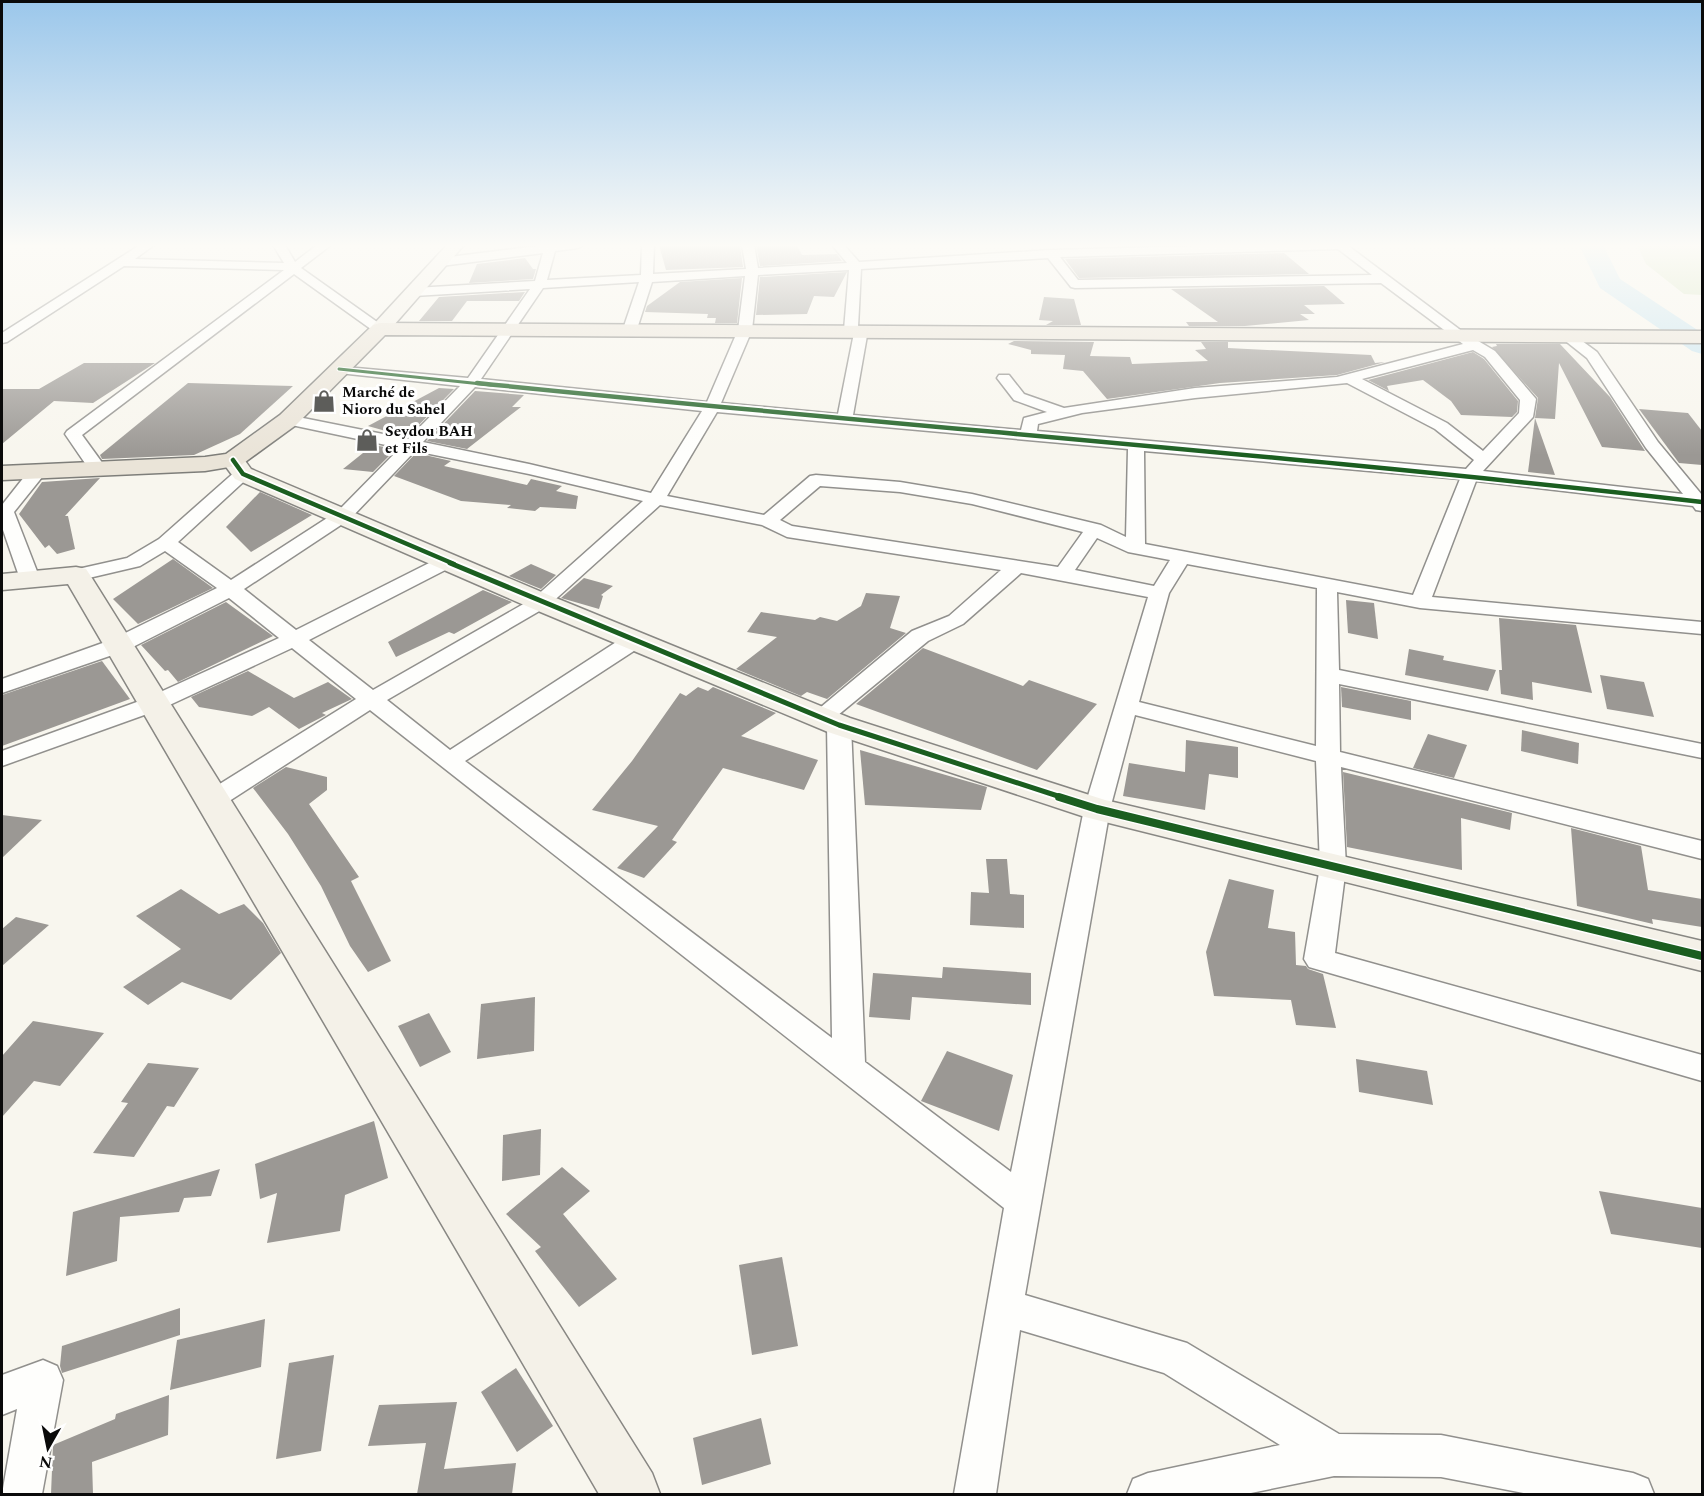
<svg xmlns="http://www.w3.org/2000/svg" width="1704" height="1496" font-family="Spectral,serif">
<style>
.forest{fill:#d4e3be}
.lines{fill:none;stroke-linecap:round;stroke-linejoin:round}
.river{fill:#c7e4f0;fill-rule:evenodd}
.building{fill:#9b9894}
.street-casing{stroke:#91908d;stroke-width:3}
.secondary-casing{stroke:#888783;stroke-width:3}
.primary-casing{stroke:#7e7e7a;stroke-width:3}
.street{fill:#fefefc;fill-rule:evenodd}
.secondary{fill:#f4f1e8;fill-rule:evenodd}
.primary{fill:#eae4d8;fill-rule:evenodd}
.cycleway-far3-casing{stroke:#fff;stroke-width:5}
.cycleway-far2-casing{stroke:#fff;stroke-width:8}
.cycleway-far1-casing{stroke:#fff;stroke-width:9}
.cycleway-casing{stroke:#fff;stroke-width:11}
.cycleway-far3{stroke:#1b5e20;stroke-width:3}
.cycleway-far2{stroke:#1b5e20;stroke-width:4.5}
.cycleway-far1{stroke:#1b5e20;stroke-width:5}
.cycleway{stroke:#1b5e20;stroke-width:8}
.labels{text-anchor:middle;stroke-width:6;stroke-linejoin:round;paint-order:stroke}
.far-poi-label{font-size:15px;font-weight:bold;fill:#0a0a0a;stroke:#fff;text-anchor:start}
</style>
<rect width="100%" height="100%" fill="#f8f6ee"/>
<!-- forest -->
<path class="forest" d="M1637,245H1702V295L1684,294L1646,264Z"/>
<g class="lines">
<!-- river -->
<path class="river" d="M1579,245H1603L1620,279L1702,333V354L1692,351L1600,288Z"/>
</g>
<!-- building -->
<g class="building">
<path d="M659,245H740L743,267L666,270Z"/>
<path d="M756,245H797L802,255L837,254L842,261L760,266Z"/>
<path d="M1284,253L1309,274L1079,278L1065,259Z"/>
<path d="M525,258L533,269H536L533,279L469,283L477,264Z"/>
<path d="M847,272L834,297L814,296L807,314L756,315L760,277Z"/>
<path d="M742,278L737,323H715L716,318H707L708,314L645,312L647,306L680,282Z"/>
<path d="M1324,286L1345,304L1304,305L1315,314H1300L1309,320L1245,326H1189L1186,322H1218L1171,289Z"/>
<path d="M525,292L519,301H467L452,321H419L439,297Z"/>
<path d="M1044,297L1074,299L1081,325H1046L1053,321L1039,320Z"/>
<path d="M1014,341L1094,342L1090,356L1130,357L1132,364L1208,361L1195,350L1206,349L1201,342H1228V348L1371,355L1375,363L1385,362L1337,375L1220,383L1107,399L1083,371L1063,369L1065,355L1031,354V350L1008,344Z"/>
<path d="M1496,344H1560L1610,397L1645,451L1602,447L1559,363L1555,419L1535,418L1538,398L1492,347L1497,346Z"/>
<path d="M1473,352L1484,359L1518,401L1517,412L1512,417L1461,415L1451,401L1423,380L1387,386L1389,391L1368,380Z"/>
<path d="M84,363H155L93,403L54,401L2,444V389H39Z"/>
<path d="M188,383L293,386L240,434L194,455L102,459L100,455Z"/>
<path d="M439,388L454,389L407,437L368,426Z"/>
<path d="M475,391L524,395L512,407H521L467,449L427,441Z"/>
<path d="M1639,409L1688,413L1702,431V465L1679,463Z"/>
<path d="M1535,418L1555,475L1528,472Z"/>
<path d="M373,445L396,449L373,472L343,469Z"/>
<path d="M416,453L451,461L444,466L527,485L531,479L562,486L556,491L578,496L576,509L540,507L535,511L507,508L511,505L461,501L394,476Z"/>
<path d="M100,478L65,516H68L75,549L57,554L49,545L45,548L19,514L42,482Z"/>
<path d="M260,492L312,515L251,552L226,527Z"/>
<path d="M173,559L213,588L138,624L113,599Z"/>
<path d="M531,564L556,575L541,589L509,576Z"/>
<path d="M584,578L613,586L601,595L603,596L599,609L561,598Z"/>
<path d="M483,590L512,602L454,634L449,632L396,657L388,642Z"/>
<path d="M866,593L900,596L890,628L906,633L827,699L807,692L801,696L736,669L777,637L747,632L761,612L815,620L820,617L837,621L861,606Z"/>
<path d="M1346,600L1374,603L1378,639L1348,633Z"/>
<path d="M226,602L273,636L178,682L168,670L165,671L141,645Z"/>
<path d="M1499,618L1576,625L1592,693L1532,682L1533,700L1501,694L1499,670H1502Z"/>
<path d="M923,648L1023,686L1029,680L1097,704L1037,770L856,704Z"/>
<path d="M1409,649L1444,656L1443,660L1496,670L1488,691L1405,675Z"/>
<path d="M102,661L130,699L2,746V695Z"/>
<path d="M248,671L294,698L328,682L352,699L322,713L326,715L299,729L269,707L252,716L199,707L191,697Z"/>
<path d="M1600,675L1644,682L1654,717L1607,709Z"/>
<path d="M698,687L708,691L713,687L776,713L741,736L818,760L804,790L723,768L672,840L677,842L644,878L617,868L658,826L592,810L632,761L680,693L686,696Z"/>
<path d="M1341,687L1411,701V720L1342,707Z"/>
<path d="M1522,730L1579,743L1578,764L1521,751Z"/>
<path d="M1428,734L1467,745L1454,778L1413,768Z"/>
<path d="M1186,740L1238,747V778L1209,774L1205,810L1123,796L1129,763L1185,772Z"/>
<path d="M860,750L987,787L981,810L865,805Z"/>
<path d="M286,767L327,777V790L309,804L359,877L351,881L391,961L368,972L350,946L321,886L288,834L253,788Z"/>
<path d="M1343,772L1512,813L1510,830L1461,818L1462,870L1347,847Z"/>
<path d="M2,815L42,820L2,858Z"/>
<path d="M1571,828L1641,846L1648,890L1702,899V927L1652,919L1653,924L1577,906Z"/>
<path d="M986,859H1007L1010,894L1024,895V928L970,925L971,892L989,893Z"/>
<path d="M1229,879L1274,890L1268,928L1295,932L1296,965L1306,966L1308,969L1323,974L1336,1028L1296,1025L1291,1000L1214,996L1206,952Z"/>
<path d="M181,889L219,914L244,904L263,923L281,953L231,1000L182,982L148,1005L123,987L181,949L136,916Z"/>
<path d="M16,917L49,925L2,966V929Z"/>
<path d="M943,967L1031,973V1005L912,997L910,1020L869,1017L873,973L942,978Z"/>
<path d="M535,997L534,1051L477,1059L481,1004Z"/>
<path d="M429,1013L451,1052L420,1067L398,1026Z"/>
<path d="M33,1021L104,1033L60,1086L34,1081L2,1117V1056Z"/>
<path d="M947,1051L1013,1075L999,1131L921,1101Z"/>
<path d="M1356,1059L1427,1071L1433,1105L1359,1092Z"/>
<path d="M148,1063L199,1068L174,1107L167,1106L134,1157L93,1153L128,1103L121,1102Z"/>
<path d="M374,1121L388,1178L345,1195L340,1231L267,1243L277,1193L260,1199L255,1164Z"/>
<path d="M541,1129L540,1175L502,1181L503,1135Z"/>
<path d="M562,1167L590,1191L563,1214L617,1279L579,1307L535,1251L541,1247L506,1214Z"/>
<path d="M220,1169L211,1196L184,1198L179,1212L120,1217L117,1261L66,1276L73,1212Z"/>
<path d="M1599,1191L1702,1208V1248L1611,1234Z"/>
<path d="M782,1257L798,1346L752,1355L739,1265Z"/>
<path d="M180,1308V1335L62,1373L60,1366L62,1346Z"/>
<path d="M265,1319L261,1367L170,1390L177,1340Z"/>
<path d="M334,1355L321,1451L276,1459L289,1363Z"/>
<path d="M516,1368L553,1426L517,1452L481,1392Z"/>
<path d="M169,1395L168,1435L92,1462L93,1494H51L53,1445L115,1419L116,1414Z"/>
<path d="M457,1402L444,1469L516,1463L512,1494H417L426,1443L368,1446L379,1405Z"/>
<path d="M761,1418L771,1464L702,1485L693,1438Z"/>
</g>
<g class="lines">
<!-- street casing -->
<g class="street-casing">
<g id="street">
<path d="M140,245H154L135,259L284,263L273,245H285L295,262L317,245H331L301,268L387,329L380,333L375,332L294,274L82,435L106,468L103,472H91L65,434L67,431L284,270L124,266L7,342L2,343V333Z"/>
<path d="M545,245H584L578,248L555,251L547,280L641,275L642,245H654L653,274L746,269L742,245H754L758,268L847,263L832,245H844L859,262L1051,250L1238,245H1347L1463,332L1495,351L1536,399L1533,417L1483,471L1683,494L1646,448L1587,358L1558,335L1565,331L1570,332L1597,352L1658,442L1702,495V511L1696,510L1693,506L1476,481L1432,597L1702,622V634L1420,608L1337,592L1339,670L1702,744V758L1339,684L1340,752L1702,841V859L1341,767L1346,867L1335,953L1702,1055V1081L1309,967L1304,959L1320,867L1316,761L1135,715L1110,809L1025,1295L1187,1343L1339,1434L1441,1435L1633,1473L1648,1479L1654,1494H1529L1441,1477L1334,1476L1246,1494H1127L1133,1479L1148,1473L1280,1445L1164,1373L1020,1330L996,1494H954L1004,1208L370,710L220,807L211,809L202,807L198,801L202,795L356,699L292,648L161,709L2,766V751L145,699L279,638L229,598L127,650L2,693V679L111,640L217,588L165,551L140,566L76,581L69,579L66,575L69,571L127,558L159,539L237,470H249L252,474L178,542L231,580L338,511L400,448L282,423L280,420L282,417L288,415L408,439L460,386L339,373L334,372L332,369L334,366L468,378L530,289L414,296L408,292L414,288L535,281L543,253L441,266L435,262L441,258ZM1338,249L1372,275L1078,280L1060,257ZM1048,258L1071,287L1075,288L1381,283L1463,344L1337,377L1195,388L1064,408L1024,394L1009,375H999L997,378L1014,400L1047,412L1024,418L1021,430L853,415L868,330L866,327H858L861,269ZM849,270L844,330L846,333H854L838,414L721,403L752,330L758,275ZM745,276L738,330L707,402L481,379L543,288L639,282L623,329L630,333L637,329L652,282ZM1473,350L1485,357L1520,400L1519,413L1483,451L1447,423L1362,379ZM1347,383L1435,429L1474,460L1466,469L1037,431L1038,424L1082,413L1195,398ZM475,387L702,411L651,493L529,464L423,442ZM717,412L1128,449L1126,537L1101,525L972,494L900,482L816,475L810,476L764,515L667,496ZM415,451L529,474L643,501L534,598L373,690L309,640L455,565L458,561L455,557H441L296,630L244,589L350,519ZM1144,451L1460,479L1413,595L1145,544ZM820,486L900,492L972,504L1083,532L1058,567L792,526L780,520ZM660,505L762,525L787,537L1001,570L949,616L912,631L809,717L813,722L821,724L830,722L827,725L832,1038L465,761L643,645L646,640L643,635L635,634L627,635L450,750L387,700L548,606ZM1097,538L1128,552L1170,560L1154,586L1075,570ZM1187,564L1317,588L1316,746L1139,702L1169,593ZM1021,573L1148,597L1084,809L1011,1172L865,1062L851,725L847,720L839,718L832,720L928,641L963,624Z"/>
<path d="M38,466L44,467L47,471L14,512L40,579L37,583H23L20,579L2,527V505L32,467Z"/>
<path d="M43,1360L57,1366L63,1380L42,1494H2L17,1409L2,1415V1375Z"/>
</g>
</g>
<!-- secondary casing -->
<g class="secondary-casing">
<g id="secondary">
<path d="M447,245H464L387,333H373L371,329L373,325Z"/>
<path d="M233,453L241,455L251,469L551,596L850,718L1105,800L1702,941V971L1085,817L828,732L531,608L235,479L221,460L225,455Z"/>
<path d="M76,567L86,569L90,575L652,1473L660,1494H599L68,584L2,590V574Z"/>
</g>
</g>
<!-- primary casing -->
<g class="primary-casing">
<path id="primary" d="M380,323L1702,331V343L385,335L296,425L241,465L205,471L2,480V466L205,457L226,454L280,415L373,325Z"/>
</g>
<!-- street -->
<use href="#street" class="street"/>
<!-- secondary -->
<use href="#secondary" class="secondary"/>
<!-- primary -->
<use href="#primary" class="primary"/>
<!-- cycleway-far3 casing -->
<g class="cycleway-far3-casing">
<path id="cycleway-far3" d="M339,369L491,385"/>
</g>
<!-- cycleway-far2 casing -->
<g class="cycleway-far2-casing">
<g id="cycleway-far2">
<path d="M477,383C885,425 1294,455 1702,502"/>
<path d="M233,460L243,474L454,564"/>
</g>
</g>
<!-- cycleway-far1 casing -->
<g class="cycleway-far1-casing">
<path id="cycleway-far1" d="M450,563L839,725L1064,798"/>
</g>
<!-- cycleway casing -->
<g class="cycleway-casing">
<path id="cycleway" d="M1059,797L1097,809L1702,956"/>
</g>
<!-- cycleway-far3 -->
<use href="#cycleway-far3" class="cycleway-far3"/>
<!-- cycleway-far2 -->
<use href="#cycleway-far2" class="cycleway-far2"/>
<!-- cycleway-far1 -->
<use href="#cycleway-far1" class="cycleway-far1"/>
<!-- cycleway -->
<use href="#cycleway" class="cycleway"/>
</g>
<!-- sky -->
<linearGradient id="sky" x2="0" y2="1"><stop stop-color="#9bc7eb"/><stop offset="0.54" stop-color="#fcfbf7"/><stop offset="1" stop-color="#fcfbf7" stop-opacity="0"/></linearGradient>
<rect width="1704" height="455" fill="url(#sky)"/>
<!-- icons -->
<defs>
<g id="shop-bare" transform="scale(1.8)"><path d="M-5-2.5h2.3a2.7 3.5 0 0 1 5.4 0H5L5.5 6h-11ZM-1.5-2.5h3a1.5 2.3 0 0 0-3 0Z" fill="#5d5d5a" stroke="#fff" stroke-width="2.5" paint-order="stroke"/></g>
</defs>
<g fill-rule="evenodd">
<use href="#shop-bare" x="324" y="401"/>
<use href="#shop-bare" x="367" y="440"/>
</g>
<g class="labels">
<!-- far-poi labels -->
<g class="far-poi-label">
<text x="342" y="397">Marché de<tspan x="342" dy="17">Nioro du Sahel</tspan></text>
<text x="385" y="436">Seydou BAH<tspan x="385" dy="17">et Fils</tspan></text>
</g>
</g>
<!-- border -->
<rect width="1704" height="1496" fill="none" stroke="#0a0a0a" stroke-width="6"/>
<!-- north arrow -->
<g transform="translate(48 1448) rotate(189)" stroke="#ffffff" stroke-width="4.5" paint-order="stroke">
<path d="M0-4.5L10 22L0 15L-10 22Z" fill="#0a0a0a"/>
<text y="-9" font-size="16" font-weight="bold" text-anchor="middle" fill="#0a0a0a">N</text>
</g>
</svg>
